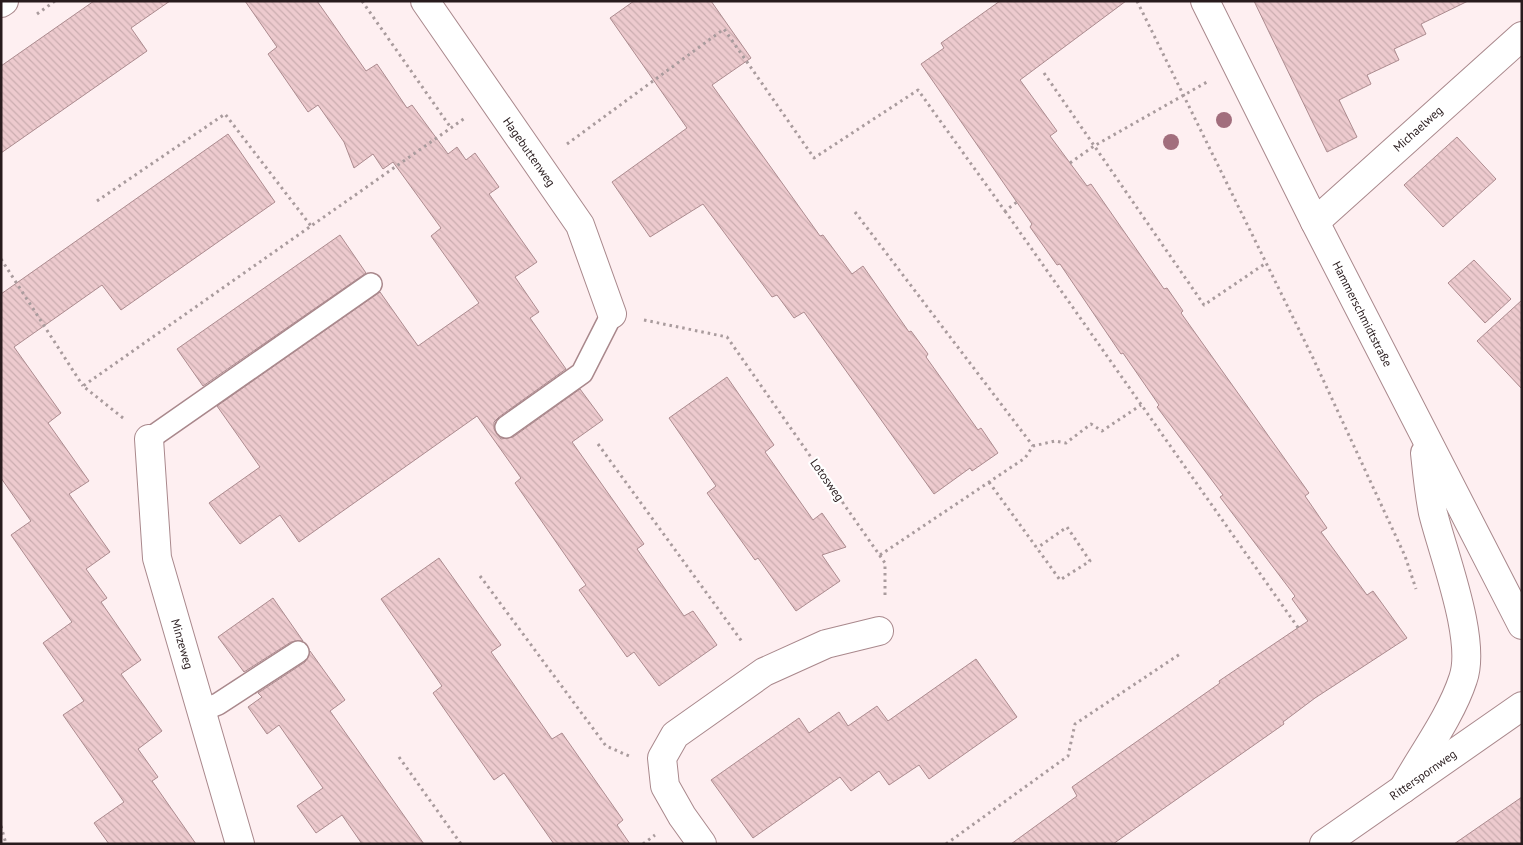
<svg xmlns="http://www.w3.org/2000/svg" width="1523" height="845" font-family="'PT Sans',sans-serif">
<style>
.building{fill:url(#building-back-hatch);stroke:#ac8b8f}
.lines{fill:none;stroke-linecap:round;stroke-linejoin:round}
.service-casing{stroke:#a9888c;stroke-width:24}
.minor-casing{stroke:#a9888c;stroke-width:30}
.tertiary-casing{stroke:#a9888c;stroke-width:30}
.path{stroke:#a99b9d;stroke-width:3;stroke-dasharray:2.5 4;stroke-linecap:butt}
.service{stroke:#fff;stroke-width:21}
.minor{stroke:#fff;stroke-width:28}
.tertiary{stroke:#fff;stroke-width:28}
.tree{fill:#a26e7d}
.labels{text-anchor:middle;stroke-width:4.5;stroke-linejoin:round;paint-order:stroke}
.street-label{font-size:12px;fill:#281b1d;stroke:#fff}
</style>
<defs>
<pattern id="building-back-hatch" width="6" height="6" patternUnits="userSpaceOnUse" patternTransform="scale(1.25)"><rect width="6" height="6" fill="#edcace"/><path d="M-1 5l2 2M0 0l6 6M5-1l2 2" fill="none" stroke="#cbadb0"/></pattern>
</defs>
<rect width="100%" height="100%" fill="#feeff1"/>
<!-- building -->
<g class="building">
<path d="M94,1H170L131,28L147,51L1,153V66Z"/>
<path d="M245,1H317L366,71L377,64L407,108L412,105L448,154L457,147L466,160L475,153L499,187L489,194L537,262L515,277L539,312L530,318L566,369L499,417L494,422V429L501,439L513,437L580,389L603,420L572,442L644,544L637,549L684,616L693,611L717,645L659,686L634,652L627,657L579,590L586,585L515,483L521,478L477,416L299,542L280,515L240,544L209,503L260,467L217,406L380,292L418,346L479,303L431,236L441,228L393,162L383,169L373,154L354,168L344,142L318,105L308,112L268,54L277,47Z"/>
<path d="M634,1H711L751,58L712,85L820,236L823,235L852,274L863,266L909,332L911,331L928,354L926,357L978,430L981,428L998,453L972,471L970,468L934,494L804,312L794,318L777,295L772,297L703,204L650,237L612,182L687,128L610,18Z"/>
<path d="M1000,1H1126L1020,80L1057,131L1050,136L1087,186L1091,184L1164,289L1167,288L1183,311L1181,313L1309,493L1305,496L1327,528L1321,532L1367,595L1373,591L1407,638L1315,698L1283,722L1284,724L1113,844H1011L1077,796L1072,787L1220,683L1219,681L1308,621L1292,599L1295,596L1220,497L1223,495L1157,407L1159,405L1123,353L1121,354L1060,264L1057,265L1030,227L1032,224L921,64L944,48L941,43Z"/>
<path d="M1254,1H1468L1421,24L1426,34L1394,49L1399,60L1367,75L1371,84L1339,100L1357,137L1327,152Z"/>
<path d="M228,134L275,202L121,310L102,285L14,347L61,413L48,423L89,481L69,494L110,552L86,569L107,598L101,602L141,660L121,674L162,731L138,749L158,777L152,781L196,844H109L94,823L124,802L63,715L84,701L43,643L72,622L11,535L31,521L1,478V294Z"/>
<path d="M1457,137L1496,179L1443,227L1404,185Z"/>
<path d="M340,235L366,273L203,386L177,349Z"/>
<path d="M1474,260L1511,299L1485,323L1448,283Z"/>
<path d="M1522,300V389L1477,341Z"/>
<path d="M727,377L774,445L765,452L813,520L822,513L846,547L822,555L840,581L796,611L758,558L755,560L707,493L716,486L669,418Z"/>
<path d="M439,558L501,645L491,652L552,739L562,733L623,820L617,825L630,844H554L504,773L494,780L433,693L442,686L381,599Z"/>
<path d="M273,598L303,641L291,642L244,672L218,637Z"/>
<path d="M310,651L345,700L330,711L424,844H362L342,815L316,833L297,806L323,788L279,725L267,734L248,707L262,697L258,693L305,662Z"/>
<path d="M976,659L1017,717L929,779L919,765L889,785L879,771L851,791L840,777L753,838L711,780L799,718L809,733L839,712L848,726L877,706L888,721Z"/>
<path d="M1522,797V844H1454Z"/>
</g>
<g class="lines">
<!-- service casing -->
<g class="service-casing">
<g id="service">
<path d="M506,427L582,373L612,314"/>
<path d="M149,439L371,284"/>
<path d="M201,711L218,704L298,652"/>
</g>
</g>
<!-- minor casing -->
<g class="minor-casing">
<g id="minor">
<path d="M425,1L580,225L612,314"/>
<path d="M1205,1L1315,222L1522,625"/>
<path d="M1315,222L1522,36"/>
<path d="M149,439L157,558L240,844"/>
<path d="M1403,789C1422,755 1451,716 1463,679C1477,640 1443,554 1433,513C1429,493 1427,472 1425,453"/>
<path d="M702,844L682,816L665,786L662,758L675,735L764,672L826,644L879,631"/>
<path d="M1324,844L1522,706"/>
</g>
</g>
<!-- tertiary casing -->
<g class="tertiary-casing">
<path id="tertiary" d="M1,3L4,1"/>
</g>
<!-- path -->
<g class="path">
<path d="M362,1L451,128"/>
<path d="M1137,1L1313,358L1405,556L1416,589"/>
<path d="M37,14L55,1"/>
<path d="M1044,73L1204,305L1266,263"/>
<path d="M567,144L724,29L814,158L918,90L1005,211L1017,202"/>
<path d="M1070,163L1094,146L1207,82"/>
<path d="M97,201L225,114L311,226"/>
<path d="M1005,211L1299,629"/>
<path d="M855,212L1033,446"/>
<path d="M1,259L83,386"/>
<path d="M644,320L727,337L885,563V599"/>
<path d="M123,418L83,386L465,118"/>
<path d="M598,444L743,643"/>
<path d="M989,482L1060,580L1090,561L1067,527L1037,548"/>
<path d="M880,555L1025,458L1033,446L1055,441L1066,443L1091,424L1102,431L1141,405"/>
<path d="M480,576L606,746L629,756"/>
<path d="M399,757L461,844"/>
<path d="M1,826L6,844"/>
<path d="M643,844L655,835"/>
<path d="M946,844L1068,756L1075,724L1180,654"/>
</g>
<!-- service -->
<use href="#service" class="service"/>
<!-- minor -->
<use href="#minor" class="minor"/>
<!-- tertiary -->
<use href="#tertiary" class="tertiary"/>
</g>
<!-- trees -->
<g class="tree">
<circle cx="1224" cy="120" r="8"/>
<circle cx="1171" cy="142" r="8"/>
</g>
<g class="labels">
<!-- street labels -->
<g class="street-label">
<text transform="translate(1418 129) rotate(-42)" y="4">Michaelweg</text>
<text transform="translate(529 152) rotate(55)" y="4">Hagebuttenweg</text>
<text transform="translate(1362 314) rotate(63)" y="4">Hammerschmidtstraße</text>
<text transform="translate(827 480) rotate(55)" y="4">Lotosweg</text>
<text transform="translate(182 644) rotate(74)" y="4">Minzeweg</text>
<text transform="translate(1423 775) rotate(-35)" y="4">Ritterspornweg</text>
</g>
</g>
<!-- border -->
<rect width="1523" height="845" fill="none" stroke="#281b1d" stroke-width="5"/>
</svg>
